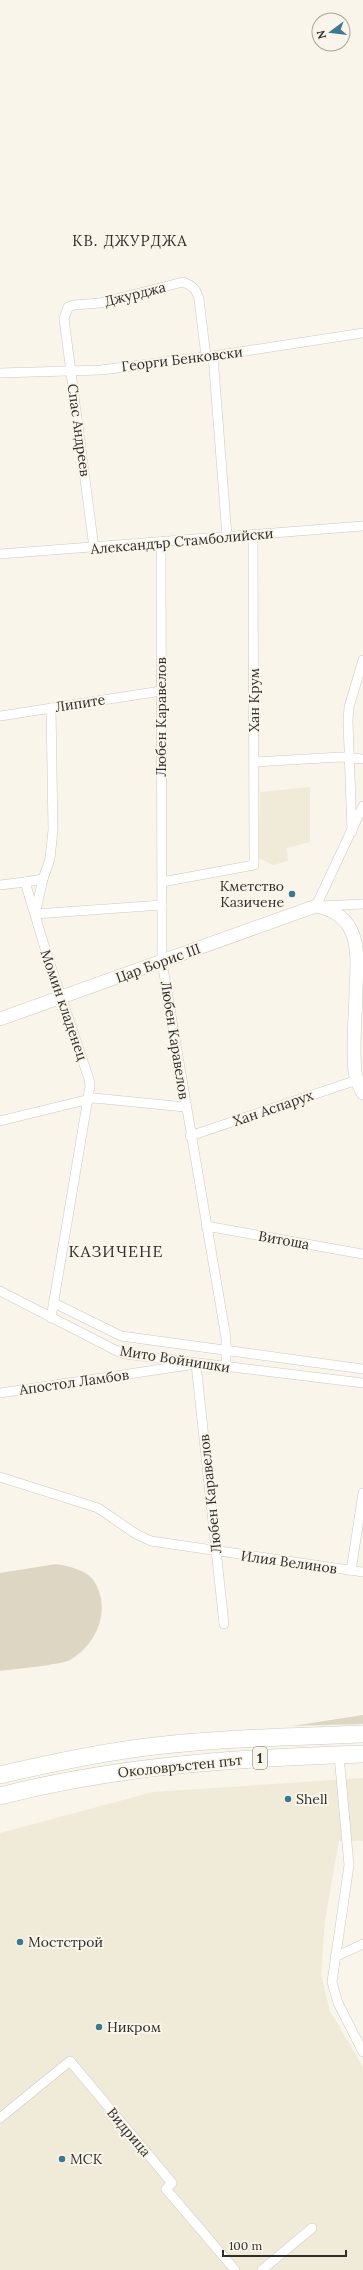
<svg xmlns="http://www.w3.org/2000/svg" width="363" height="2270" font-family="Lora,serif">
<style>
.built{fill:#f0ead9}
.green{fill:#ddd6c2}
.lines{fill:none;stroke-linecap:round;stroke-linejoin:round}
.street-casing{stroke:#ccc9bf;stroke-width:10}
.secondary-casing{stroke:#ccc9bf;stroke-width:14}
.highway-casing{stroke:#ccc9bf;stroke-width:18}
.street{stroke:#fff;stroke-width:9}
.secondary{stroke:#fff;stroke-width:13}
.highway{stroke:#fff;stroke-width:17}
.poi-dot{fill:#3d7890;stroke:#f9f5eb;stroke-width:1.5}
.labels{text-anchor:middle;stroke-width:4;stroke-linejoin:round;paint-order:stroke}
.shield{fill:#f9f5eb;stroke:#6c6a65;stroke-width:1}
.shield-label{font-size:13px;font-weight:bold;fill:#302e2b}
.street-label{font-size:14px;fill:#302e2b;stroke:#f9f5eb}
.poi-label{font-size:14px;fill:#302e2b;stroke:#f9f5eb;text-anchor:start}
.neighbourhood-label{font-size:15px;letter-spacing:1px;fill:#302e2b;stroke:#f9f5eb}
.quarter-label{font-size:16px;letter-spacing:1px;fill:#302e2b;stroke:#f9f5eb}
</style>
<rect width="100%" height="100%" fill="#f9f5eb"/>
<!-- built -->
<g class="built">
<path d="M310,787V842L287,848L288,861L273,865L259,858L260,792Z"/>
<path d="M363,1778V1841H339L325,1920L321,1975L330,2011L363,2067V2270H0V1833L153,1792Z"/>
</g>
<!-- green -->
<g class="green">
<path d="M56,1564C68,1566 87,1570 94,1581C112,1610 97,1644 70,1660C61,1665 13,1669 0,1671V1573Z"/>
<path d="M363,1715V1724L292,1726Z"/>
</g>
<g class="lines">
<!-- street casing -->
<g class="street-casing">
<g id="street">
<path d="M213,356L227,536"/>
<path d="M0,373L101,370L213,356L363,333"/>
<path d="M161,542L162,962L226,1338V1367"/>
<path d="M94,548L64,319L68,307L74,305L100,303L183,282C193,286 196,289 199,299L206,357"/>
<path d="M0,554L363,526"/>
<path d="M0,716L161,691"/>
<path d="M254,762L341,757L363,759"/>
<path d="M352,832L348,721L349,707L363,660"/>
<path d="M43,879L35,914L162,905"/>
<path d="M162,882L254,865L253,535"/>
<path d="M0,885L25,882"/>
<path d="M316,906L363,806"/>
<path d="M320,906L363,904"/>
<path d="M0,1121L94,1098L185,1107"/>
<path d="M190,1136L357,1080"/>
<path d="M206,1226L363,1254"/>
<path d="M0,1291L115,1350L125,1354L363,1383"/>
<path d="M54,1303L121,1336L363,1369"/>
<path d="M51,1318L90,1086L89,1079L47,955L25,882L43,879L50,859L53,830L51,708"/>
<path d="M0,1393L196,1364L224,1624"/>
<path d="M0,1477L98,1508L136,1534L151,1541L363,1572"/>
<path d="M351,1571L363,1493"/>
<path d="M339,1755L349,1865L332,1982L338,2003L363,2052"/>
<path d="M335,1957L363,1944"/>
<path d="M0,2118L70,2061L172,2183L166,2189L235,2270"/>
<path d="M262,2270L312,2228"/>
</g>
</g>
<!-- secondary casing -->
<g class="secondary-casing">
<path id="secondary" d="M0,1019L316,906C361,915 358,952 356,988C356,1015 352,1044 355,1071C356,1079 359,1086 363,1093"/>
</g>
<!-- highway casing -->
<g class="highway-casing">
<g id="highway">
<path d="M0,1775C51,1763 102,1752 155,1746C224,1738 294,1737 363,1734"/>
<path d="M0,1796C119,1765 240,1758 363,1754"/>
</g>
</g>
<!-- street -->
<use href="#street" class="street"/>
<!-- secondary -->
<use href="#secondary" class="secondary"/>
<!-- highway -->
<use href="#highway" class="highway"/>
</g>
<!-- markers -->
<g class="poi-dot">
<circle cx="292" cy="894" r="4"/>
<circle cx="288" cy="1799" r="4"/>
<circle cx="20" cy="1942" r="4"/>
<circle cx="99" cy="2027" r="4"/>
<circle cx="62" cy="2159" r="4"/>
</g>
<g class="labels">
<!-- shield labels -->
<rect class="shield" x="253" y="1747" width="14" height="22" rx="3"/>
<g class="shield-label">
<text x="260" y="1763">1</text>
</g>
<!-- street labels -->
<g class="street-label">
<text transform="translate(135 294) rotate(-14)" y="5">Джурджа</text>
<text transform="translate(182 359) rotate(-7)" y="5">Георги Бенковски</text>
<text transform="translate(79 430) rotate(82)" y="5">Спас Андреев</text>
<text transform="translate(182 541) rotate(-5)" y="5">Александър Стамболийски</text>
<text transform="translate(254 700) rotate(-90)" y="5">Хан Крум</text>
<text transform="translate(80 703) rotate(-9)" y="5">Липите</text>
<text transform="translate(161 717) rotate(-90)" y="5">Любен Каравелов</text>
<text transform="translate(158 963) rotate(-20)" y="5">Цар Борис III</text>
<text transform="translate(64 1005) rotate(71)" y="5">Момин кладенец</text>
<text transform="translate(175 1040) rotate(81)" y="5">Любен Каравелов</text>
<text transform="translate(273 1108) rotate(-19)" y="5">Хан Аспарух</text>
<text transform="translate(284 1240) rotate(10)" y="5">Витоша</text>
<text transform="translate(175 1359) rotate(9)" y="5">Мито Войнишки</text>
<text transform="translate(74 1382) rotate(-8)" y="5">Апостол Ламбов</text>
<text transform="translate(210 1494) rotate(-96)" y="5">Любен Каравелов</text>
<text transform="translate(289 1562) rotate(8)" y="5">Илия Велинов</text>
<text transform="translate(180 1766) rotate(-6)" y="5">Околовръстен път</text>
<text transform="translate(129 2132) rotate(50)" y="5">Видрица</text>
</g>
<!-- poi labels -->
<g class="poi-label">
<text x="284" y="891" text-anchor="end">Кметство<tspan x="284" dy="16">Казичене</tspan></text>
<text x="296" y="1804">Shell</text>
<text x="28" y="1947">Мостстрой</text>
<text x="107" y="2032">Никром</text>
<text x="70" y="2164">МСК</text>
</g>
<!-- neighbourhood labels -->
<g class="neighbourhood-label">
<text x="130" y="246">КВ. ДЖУРДЖА</text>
</g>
<!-- quarter labels -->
<g class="quarter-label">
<text x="116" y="1257">КАЗИЧЕНЕ</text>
</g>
</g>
<!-- north arrow -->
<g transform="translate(331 32) rotate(255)"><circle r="19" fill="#f9f5eb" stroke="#a9a59e"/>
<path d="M0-3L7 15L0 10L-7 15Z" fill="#3d7890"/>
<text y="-6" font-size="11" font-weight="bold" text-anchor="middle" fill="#302e2b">N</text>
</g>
<!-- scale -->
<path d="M223 2250v6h123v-6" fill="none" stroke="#302e2b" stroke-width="2"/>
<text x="229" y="2250" font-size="12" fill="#302e2b" stroke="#f9f5eb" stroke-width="3" paint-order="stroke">100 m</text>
</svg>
